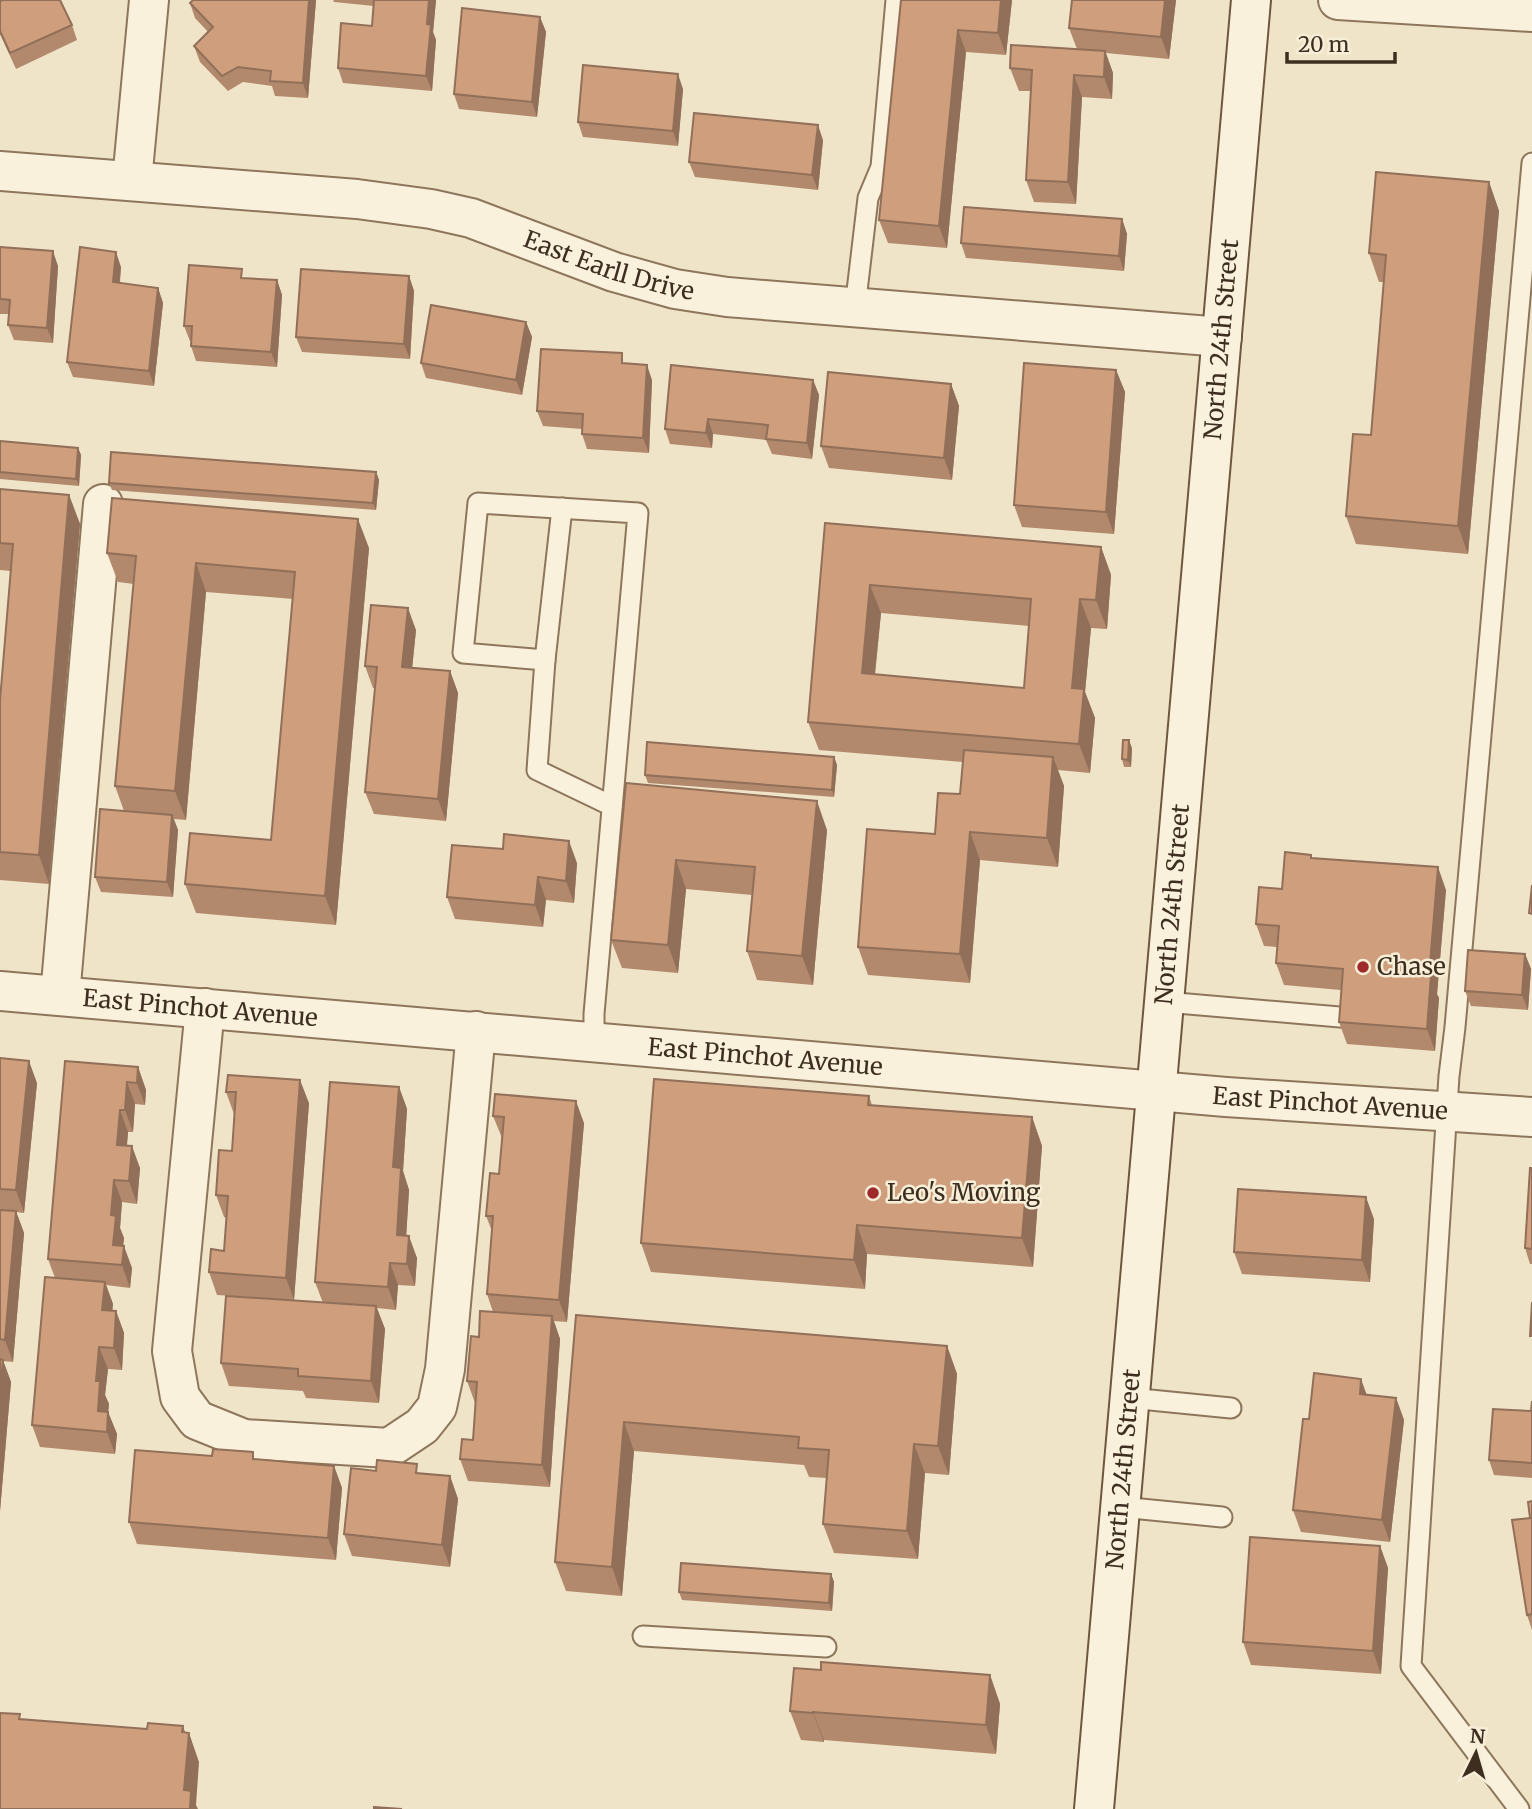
<svg xmlns="http://www.w3.org/2000/svg" width="1532" height="1809" font-family="Merriweather,serif">
<style>
.lines{fill:none;stroke-linecap:round;stroke-linejoin:round}
.lane-casing{stroke:#8d765c;stroke-width:23}
.street-casing{stroke:#8d765c;stroke-width:42}
.secondary-casing{stroke:#6f573f;stroke-width:42}
.lane{stroke:#faf1dc;stroke-width:19}
.street{stroke:#faf1dc;stroke-width:38}
.secondary{stroke:#faf1dc;stroke-width:38}
.wall{fill:#b2896c;fill-rule:evenodd}
.shaded-wall{fill:#916f58}
.building{fill:#cf9f7d;stroke:#916f58;stroke-width:2;fill-rule:evenodd}
.poi-dot{fill:#9e2a2b;stroke:#f7eed8;stroke-width:2.5}
.labels{text-anchor:middle;stroke-width:5;stroke-linejoin:round;paint-order:stroke}
.street-label{font-size:24px;fill:#3d2e20;stroke:#f7eed8}
.poi-label{font-size:24px;fill:#3d2e20;stroke:#f7eed8;text-anchor:start}
</style>
<rect width="100%" height="100%" fill="#f0e4c8"/>
<g class="lines">
<!-- lane casing -->
<g class="lane-casing">
<g id="lane">
<path d="M855,308L868,198L881,167L896,0"/>
<path d="M562,508L545,660L537,770L612,806"/>
<path d="M545,660L463,653L478,503L638,513L594,1014V1042"/>
<path d="M1165,1002L1363,1019"/>
<path d="M1130,1398L1231,1408"/>
<path d="M1121,1507L1222,1517"/>
<path d="M643,1636L826,1647"/>
<path d="M1519,1809L1411,1666L1449,1076L1455,1027L1532,163"/>
</g>
</g>
<!-- street casing -->
<g class="street-casing">
<g id="street">
<path d="M1338,0L1532,12"/>
<path id="s1" d="M0,171L357,199L431,209L471,218L614,272L675,289L727,297L1222,337"/>
<path d="M132,181L149,0"/>
<path id="s2" d="M0,991L1226,1097L1532,1117"/>
<path d="M60,996L103,504"/>
<path d="M205,1008L172,1351L180,1397L197,1420L244,1439L389,1448L422,1426L437,1407L445,1369L476,1031"/>
</g>
</g>
<!-- secondary casing -->
<g class="secondary-casing">
<g id="secondary">
<path id="s3" d="M1094,1809L1251,0"/>
</g>
</g>
<!-- lane -->
<use href="#lane" class="lane"/>
<!-- street -->
<use href="#street" class="street"/>
<!-- secondary -->
<use href="#secondary" class="secondary"/>
</g>
<!-- wall -->
<g class="wall">
<path d="M316,0L308,98L275,96L272,86L243,82L228,91L200,62L194,46L208,32L195,18L190,3Z"/>
<path d="M333,0H436L433,32L436,40L432,91L343,83L338,68L372,26L374,6L334,2Z"/>
<path d="M901,0H1012L1006,55L966,52L947,248L888,243L879,220Z"/>
<path d="M1072,0H1176L1169,59L1106,53L1113,73L1112,99L1082,97L1076,204L1034,202L1026,180L1031,91H1019L1010,68L1077,49L1069,28Z"/>
<path d="M0,1L72,25L77,40L16,69L0,34Z"/>
<path d="M540,17L546,32L537,117L459,109L454,94Z"/>
<path d="M683,89L678,146L583,137L578,122Z"/>
<path d="M823,140L818,190L695,177L689,162Z"/>
<path d="M1489,182L1499,211L1468,554L1356,544L1346,516L1371,435L1384,282H1379L1369,253Z"/>
<path d="M1122,219L1127,234L1124,271L966,258L961,243Z"/>
<path d="M0,247L58,266L53,343L14,340L8,325L9,314H0Z"/>
<path d="M121,267L120,283L158,288L163,303L154,386L73,377L67,362Z"/>
<path d="M409,276L414,291L410,359L302,352L296,337Z"/>
<path d="M245,278L277,280L282,295L277,367L196,361L191,346V341H190L184,326Z"/>
<path d="M526,322L532,337L522,395L426,378L421,363Z"/>
<path d="M626,364L652,380L649,453L587,449L582,434V429L543,426L537,411Z"/>
<path d="M1116,370L1125,392L1114,534L1022,527L1014,505Z"/>
<path d="M813,380L819,395L812,459L772,454L766,440L713,434L712,448L670,444L665,429Z"/>
<path d="M951,384L959,406L952,480L829,468L821,446Z"/>
<path d="M0,441L78,448L81,455L79,486L0,479Z"/>
<path d="M376,472L379,480L376,510L112,490L109,483Z"/>
<path d="M0,489L69,495L80,524L49,884L0,880V700L11,571L0,570Z"/>
<path d="M825,523L1101,547L1111,575L1107,629L1091,628L1085,692L1095,718L1090,773L1058,770L1064,786L1058,867L980,860L970,983L868,975L858,947L935,834L960,794L963,762L819,750L808,722ZM881,613L1029,626L1024,688L875,675Z"/>
<path d="M369,548L336,925L196,913L185,884L271,840L293,599L206,592L186,820L174,819L178,830L173,897L101,892L95,877L124,811L115,786L134,584L118,582L107,553Z"/>
<path d="M416,630L412,668L450,671L458,693L446,821L374,814L365,792L375,688H373L365,666Z"/>
<path d="M1132,748L1131,767H1124L1122,759Z"/>
<path d="M834,757L837,765L834,797L648,783L645,775Z"/>
<path d="M626,783L827,830L813,985L757,980L747,951L752,895L686,889L678,973L622,968L611,940Z"/>
<path d="M1312,858L1446,890L1437,994L1439,998L1435,1051L1347,1044L1339,1022L1341,990L1284,985L1276,963L1277,947L1264,946L1256,924L1282,889Z"/>
<path d="M577,863L574,903L546,900L543,927L455,919L447,897Z"/>
<path d="M1525,954L1531,969L1528,1010L1471,1006L1465,991Z"/>
<path d="M0,1058L37,1083L24,1213L16,1212L24,1233L13,1362L3,1361L11,1382L0,1511Z"/>
<path d="M65,1061L138,1067L146,1090L145,1105L135,1104L133,1132H128L127,1145L140,1168L137,1204L122,1202L120,1228L124,1238L123,1246L132,1268L130,1288L106,1285L113,1304L112,1311H116L124,1333L122,1370L108,1369L105,1395L109,1404L108,1412L117,1434L115,1454L40,1447L32,1425L55,1278L48,1259Z"/>
<path d="M399,1087L407,1109L403,1171L409,1190L406,1236L417,1258L415,1286L398,1285L396,1310L377,1308L385,1329L379,1403L306,1398L303,1391L229,1386L221,1363L323,1303L315,1282Z"/>
<path d="M226,1092L309,1103L294,1300L217,1295L209,1272L224,1251L227,1218L224,1217L216,1195L232,1151L234,1114Z"/>
<path d="M869,1096L872,1105L1032,1117L1042,1146L1033,1267L867,1254L865,1289L651,1272L641,1243Z"/>
<path d="M493,1116L584,1123L567,1322L554,1321L560,1339L550,1487L468,1481L460,1459L473,1440L475,1403L467,1381L479,1337L493,1312L487,1294L492,1231L486,1216L499,1174L502,1138Z"/>
<path d="M1532,1168V1264H1530L1525,1248Z"/>
<path d="M1374,1219L1370,1282L1242,1274L1234,1252Z"/>
<path d="M576,1315L947,1346L957,1374L949,1475L925,1473L918,1559L834,1553L823,1524L827,1478L809,1477L804,1465L634,1451L622,1596L566,1591L555,1562Z"/>
<path d="M1367,1395L1396,1398L1404,1420L1390,1542L1301,1532L1293,1510L1309,1419Z"/>
<path d="M1532,1401V1478L1494,1475L1489,1460L1531,1411Z"/>
<path d="M256,1459L334,1466L342,1488L336,1560L137,1544L129,1522Z"/>
<path d="M376,1471L420,1473L450,1476L458,1499L450,1567L352,1556L344,1534Z"/>
<path d="M1532,1501V1630L1527,1615L1530,1518Z"/>
<path d="M1380,1546L1388,1568L1381,1674L1251,1665L1243,1642Z"/>
<path d="M831,1574L834,1582L832,1611L682,1600L679,1592Z"/>
<path d="M821,1670L990,1675L1000,1704L996,1754L824,1740V1742L801,1740L790,1711Z"/>
</g>
<!-- shaded-wall -->
<g class="shaded-wall">
<path d="M309,0H316L308,98L303,83Z"/>
<path d="M429,0H436L433,32L436,40L432,91L426,76L427,24Z"/>
<path d="M1001,0H1012L1006,55L998,33Z"/>
<path d="M1165,0H1176L1169,59L1161,37Z"/>
<path d="M540,17L546,32L537,117L532,102Z"/>
<path d="M958,30L966,52L947,248L939,226Z"/>
<path d="M1105,51L1113,73L1112,99L1104,77Z"/>
<path d="M678,74L683,89L678,146L673,131Z"/>
<path d="M1074,75L1082,97L1076,204L1068,182Z"/>
<path d="M818,125L823,140L818,190L812,175Z"/>
<path d="M1489,182L1499,211L1468,554L1458,526Z"/>
<path d="M1122,219L1127,234L1124,271L1119,256Z"/>
<path d="M53,251L58,266L53,343L47,328Z"/>
<path d="M116,252L121,267L118,298L113,282Z"/>
<path d="M409,276L414,291L410,359L404,344Z"/>
<path d="M277,280L282,295L277,367L271,352Z"/>
<path d="M158,288L163,303L154,386L149,371Z"/>
<path d="M526,322L532,337L522,395L516,380Z"/>
<path d="M647,365L652,380L649,453L643,438Z"/>
<path d="M1116,370L1125,392L1114,534L1106,512Z"/>
<path d="M813,380L819,395L812,459L807,443Z"/>
<path d="M951,384L959,406L952,480L944,458Z"/>
<path d="M708,419L713,434L712,448L706,433Z"/>
<path d="M78,448L81,455L79,486L76,479Z"/>
<path d="M376,472L379,480L376,510L373,503Z"/>
<path d="M69,495L80,524L49,884L39,855Z"/>
<path d="M358,519L369,548L336,925L325,896Z"/>
<path d="M1101,547L1111,575L1107,629L1096,600Z"/>
<path d="M196,563L206,592L186,820L175,791Z"/>
<path d="M870,585L881,613L872,702L862,673Z"/>
<path d="M1080,599L1091,628L1085,692L1095,718L1090,773L1079,744L1072,688Z"/>
<path d="M408,608L416,630L410,689L402,667Z"/>
<path d="M450,671L458,693L446,821L438,799Z"/>
<path d="M1129,740L1132,748L1131,767L1128,760Z"/>
<path d="M834,757L837,765L834,797L832,790Z"/>
<path d="M1053,757L1064,786L1058,867L1047,838Z"/>
<path d="M817,801L827,830L813,985L802,956Z"/>
<path d="M172,815L178,830L173,897L167,882Z"/>
<path d="M970,832L980,860L970,983L960,954Z"/>
<path d="M569,841L577,863L574,903L566,881Z"/>
<path d="M676,860L686,889L678,973L668,945Z"/>
<path d="M1438,867L1446,890L1437,994L1439,998L1435,1051L1427,1029L1429,976Z"/>
<path d="M538,877L546,900L543,927L535,905Z"/>
<path d="M1525,954L1531,969L1528,1010L1522,995Z"/>
<path d="M29,1061L37,1083L24,1213L16,1190Z"/>
<path d="M138,1067L146,1090L145,1105L137,1083Z"/>
<path d="M300,1080L309,1103L294,1300L286,1278Z"/>
<path d="M127,1082L135,1104L133,1132L125,1110Z"/>
<path d="M399,1087L407,1109L403,1171L409,1190L405,1257L397,1235L393,1167Z"/>
<path d="M576,1101L584,1123L567,1322L559,1300Z"/>
<path d="M120,1110L128,1132L125,1167L117,1145Z"/>
<path d="M1032,1117L1042,1146L1033,1267L1022,1238Z"/>
<path d="M132,1146L140,1168L137,1204L129,1181Z"/>
<path d="M114,1180L122,1202L120,1228L124,1238L121,1267L113,1245L111,1215Z"/>
<path d="M1366,1197L1374,1219L1370,1282L1362,1260Z"/>
<path d="M16,1211L24,1233L13,1362L5,1340Z"/>
<path d="M857,1225L867,1254L865,1289L854,1260Z"/>
<path d="M409,1236L417,1258L415,1286L407,1264Z"/>
<path d="M124,1246L132,1268L130,1288L122,1265Z"/>
<path d="M390,1263L398,1285L396,1310L388,1287Z"/>
<path d="M105,1282L113,1304L110,1332L102,1310Z"/>
<path d="M376,1306L385,1329L379,1403L371,1381Z"/>
<path d="M116,1311L124,1333L122,1370L114,1348Z"/>
<path d="M552,1316L560,1339L550,1487L542,1465Z"/>
<path d="M947,1346L957,1374L949,1475L938,1446Z"/>
<path d="M99,1347L108,1369L105,1395L109,1404L106,1433L98,1411L96,1381Z"/>
<path d="M3,1360L11,1382L0,1511V1392Z"/>
<path d="M1361,1379L1369,1401L1360,1394Z"/>
<path d="M1396,1398L1404,1420L1390,1542L1382,1520Z"/>
<path d="M108,1412L117,1434L115,1454L107,1432Z"/>
<path d="M624,1422L634,1451L622,1596L612,1567Z"/>
<path d="M914,1444L925,1473L918,1559L907,1531Z"/>
<path d="M334,1466L342,1488L336,1560L328,1538Z"/>
<path d="M450,1476L458,1499L450,1567L442,1545Z"/>
<path d="M1380,1546L1388,1568L1381,1674L1373,1651Z"/>
<path d="M831,1574L834,1582L832,1611L829,1603Z"/>
<path d="M990,1675L1000,1704L996,1754L986,1725Z"/>
<path d="M813,1712L824,1740V1742L813,1713Z"/>
<path d="M183,1726L188,1741L189,1733L199,1762L196,1805L198,1809H190L184,1790Z"/>
</g>
<!-- building -->
<g class="building">
<path d="M3,0H60L72,25L10,53L0,31V1Z"/>
<path d="M193,0H309L303,83L270,81L271,71L238,67L222,76L194,46L213,27L190,3Z"/>
<path d="M374,0H429L427,24L431,25L426,76L338,68L341,23L372,26Z"/>
<path d="M901,0H1001L998,33L958,30L939,226L879,220Z"/>
<path d="M1072,0H1165L1161,37L1069,28Z"/>
<path d="M462,8L540,17L532,102L454,94Z"/>
<path d="M1011,45L1105,51L1104,77L1074,75L1068,182L1026,180L1032,70L1010,68Z"/>
<path d="M583,65L678,74L673,131L578,122Z"/>
<path d="M694,113L818,125L812,175L689,162Z"/>
<path d="M1376,172L1489,182L1458,526L1346,516L1353,434L1371,435L1386,255L1369,253Z"/>
<path d="M964,207L1122,219L1119,256L961,243Z"/>
<path d="M0,247L53,251L47,328L8,325L10,300L0,299Z"/>
<path d="M80,247L116,252L113,282L158,288L149,371L67,362Z"/>
<path d="M189,265L242,269L241,278L277,280L271,352L191,346L192,326H184Z"/>
<path d="M301,269L409,276L404,344L296,337Z"/>
<path d="M431,305L526,322L516,380L421,363Z"/>
<path d="M541,349L622,353V363L647,365L643,438L582,434L583,414L537,411Z"/>
<path d="M1024,363L1116,370L1106,512L1014,505Z"/>
<path d="M671,365L813,380L807,443L766,439L768,425L708,419L706,433L665,429Z"/>
<path d="M828,372L951,384L944,458L821,446Z"/>
<path d="M0,441L78,448L76,479L0,472Z"/>
<path d="M111,452L376,472L373,503L109,483Z"/>
<path d="M0,489L69,495L39,855L0,852V700L13,544L0,543Z"/>
<path d="M112,498L358,519L325,896L185,884L190,833L271,840L295,572L196,563L175,791L115,786L136,556L107,553Z"/>
<path d="M825,523L1101,547L1096,600L1080,599L1072,688L1084,689L1079,744L808,722ZM870,585L1031,599L1024,688L862,673Z"/>
<path d="M371,605L408,608L402,667L450,671L438,799L365,792L377,667L365,666Z"/>
<path d="M1123,740H1129L1128,760L1122,759Z"/>
<path d="M647,742L834,757L832,790L645,775Z"/>
<path d="M964,750L1053,757L1047,838L970,832L960,954L858,947L867,829L935,834L938,793L960,794Z"/>
<path d="M626,783L817,801L802,956L747,951L755,867L676,860L668,945L611,940Z"/>
<path d="M100,809L172,815L167,882L95,877Z"/>
<path d="M504,834L569,841L566,881L538,877L535,905L447,897L452,845L503,849Z"/>
<path d="M1285,852L1311,855V858L1438,867L1429,976H1431L1427,1029L1339,1022L1343,969L1276,963L1279,926L1256,924L1259,887L1282,889Z"/>
<path d="M1532,885V914L1529,913Z"/>
<path d="M1468,950L1525,954L1522,995L1465,991Z"/>
<path d="M0,1058L29,1061L16,1190L0,1189Z"/>
<path d="M65,1061L138,1067L137,1083L127,1082L125,1110H120L117,1145L132,1146L129,1181L114,1180L111,1215L116,1216L113,1245L124,1246L122,1265L48,1259Z"/>
<path d="M228,1075L300,1080L286,1278L209,1272L211,1249L224,1251L228,1196L216,1195L219,1150L232,1151L236,1092H226Z"/>
<path d="M654,1079L869,1096L868,1105L1032,1117L1022,1238L857,1225L854,1260L641,1243Z"/>
<path d="M330,1082L399,1087L393,1167L401,1168L397,1235L409,1236L407,1264L390,1263L388,1287L315,1282Z"/>
<path d="M495,1094L576,1101L559,1300L487,1294L493,1216H486L490,1173L499,1174L504,1117L493,1116Z"/>
<path d="M1530,1168H1532V1249L1525,1248Z"/>
<path d="M1238,1189L1366,1197L1362,1260L1234,1252Z"/>
<path d="M0,1210L16,1211L5,1340L0,1339Z"/>
<path d="M45,1277L105,1282L102,1310L116,1311L114,1348L99,1347L96,1381H100L98,1411L108,1412L107,1432L32,1425Z"/>
<path d="M226,1296L376,1306L371,1381L298,1376V1369L221,1363Z"/>
<path d="M1532,1302V1336H1530Z"/>
<path d="M480,1311L552,1316L542,1465L460,1459L462,1439L473,1440L477,1382L467,1381L471,1336L479,1337Z"/>
<path d="M576,1315L947,1346L938,1446L914,1444L907,1531L823,1524L829,1450L798,1448L799,1437L624,1422L612,1567L555,1562Z"/>
<path d="M0,1359L3,1360L0,1392Z"/>
<path d="M1314,1373L1361,1379L1360,1394L1396,1398L1382,1520L1293,1510L1303,1419H1309Z"/>
<path d="M1532,1401V1463L1489,1460L1493,1409L1531,1411Z"/>
<path d="M213,1449L253,1452V1459L334,1466L328,1538L129,1522L135,1450L212,1456Z"/>
<path d="M377,1460L417,1464L416,1473L450,1476L442,1545L344,1534L351,1468L376,1471Z"/>
<path d="M1532,1501V1614L1527,1615L1512,1520L1530,1518L1528,1502Z"/>
<path d="M1250,1537L1380,1546L1373,1651L1243,1642Z"/>
<path d="M681,1563L831,1574L829,1603L679,1592Z"/>
<path d="M821,1662L990,1675L986,1725L813,1712V1713L790,1711L794,1668L821,1670Z"/>
<path d="M0,1713L20,1714L19,1719L147,1729L148,1723L183,1726L182,1732L189,1733L184,1790L191,1791L190,1809H0Z"/>
<path d="M374,1807L402,1809H374Z"/>
</g>
<!-- markers -->
<g class="poi-dot">
<circle cx="1363" cy="967" r="7"/>
<circle cx="873" cy="1193" r="7"/>
</g>
<g class="labels">
<!-- street labels -->
<g class="street-label">
<text dy="8" stroke="none"><textPath href="#s1" startOffset="620">East Earll Drive</textPath></text>
<text dy="8" stroke="none"><textPath href="#s3" startOffset="1475">North 24th Street</textPath></text>
<text dy="8" stroke="none"><textPath href="#s3" startOffset="908">North 24th Street</textPath></text>
<text dy="8" stroke="none"><textPath href="#s2" startOffset="201">East Pinchot Avenue</textPath></text>
<text dy="8" stroke="none"><textPath href="#s2" startOffset="768">East Pinchot Avenue</textPath></text>
<text dy="8" stroke="none"><textPath href="#s2" startOffset="1335">East Pinchot Avenue</textPath></text>
<text dy="8" stroke="none"><textPath href="#s3" startOffset="341">North 24th Street</textPath></text>
</g>
<!-- poi labels -->
<g class="poi-label">
<text x="1377" y="975">Chase</text>
<text x="887" y="1201">Leo's Moving</text>
</g>
</g>
<!-- north arrow -->
<g transform="translate(1476 1753) rotate(5)" stroke="#f7eed8" stroke-width="5" paint-order="stroke">
<path d="M0-5L12 26L0 18L-12 26Z" fill="#3d2e20"/>
<text y="-10" font-size="19" font-weight="bold" text-anchor="middle" fill="#3d2e20">N</text>
</g>
<!-- scale -->
<path d="M1287 52v10h108v-10" fill="none" stroke="#3d2e20" stroke-width="3.5"/>
<text x="1298" y="52" font-size="21" fill="#3d2e20" stroke="#f7eed8" stroke-width="5" paint-order="stroke">20 m</text>
</svg>
